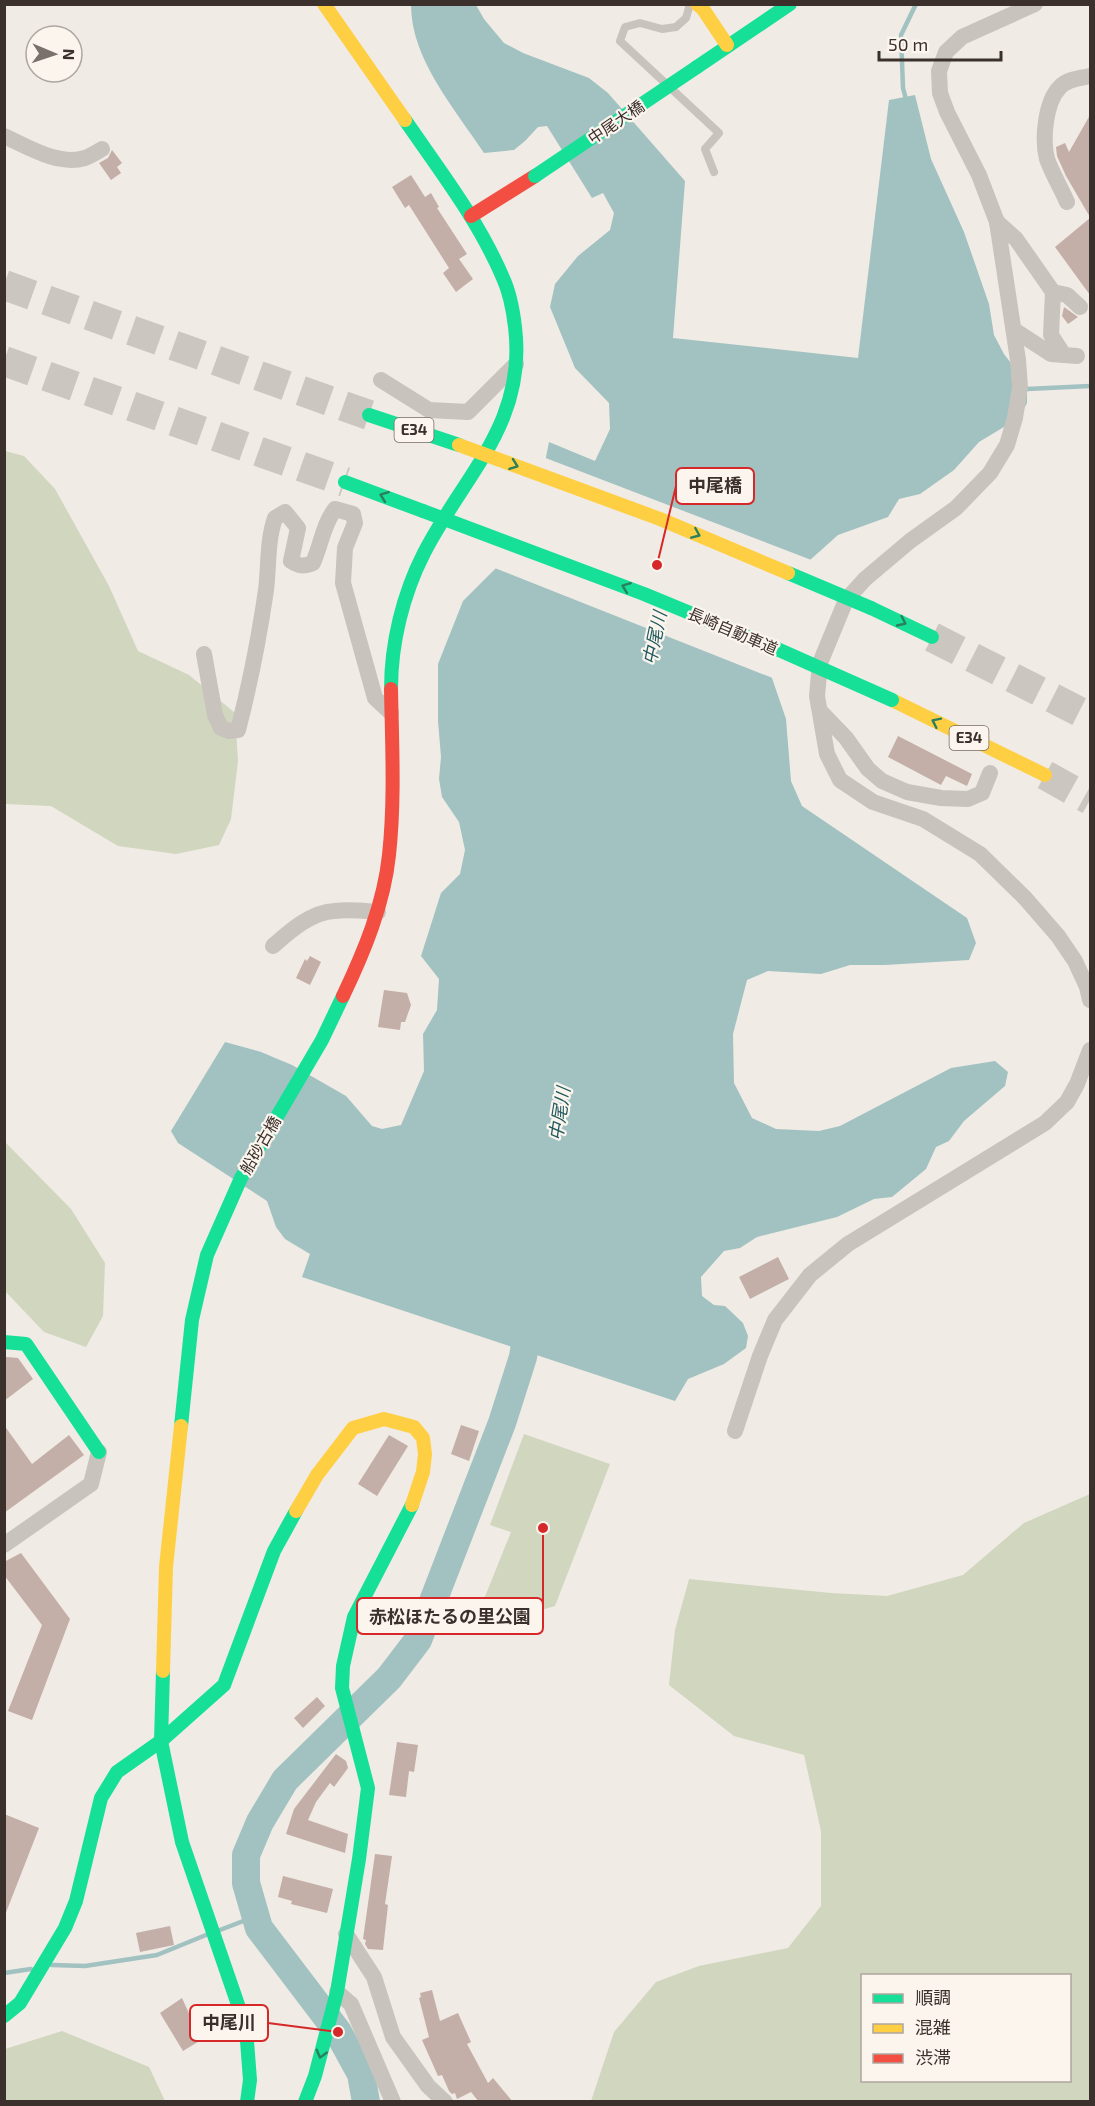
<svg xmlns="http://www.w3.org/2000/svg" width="1095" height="2106" font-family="'Exo 2','Noto Sans JP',sans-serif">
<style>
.green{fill:#d1d6bf;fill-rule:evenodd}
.water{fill:#a1c2c1}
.pier{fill:#f0ebe5}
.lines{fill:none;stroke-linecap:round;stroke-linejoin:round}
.stream{stroke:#a1c2c1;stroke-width:4.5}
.river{stroke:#a1c2c1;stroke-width:28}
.building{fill:#c3afa7}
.highway-tunnel{stroke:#ccc6c0;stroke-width:30;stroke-dasharray:30 15;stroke-linecap:butt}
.lane{stroke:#c9c3be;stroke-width:8}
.street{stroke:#c9c3be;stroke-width:16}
.fast{stroke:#16e098;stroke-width:14}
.slow{stroke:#ffcf43;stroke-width:14}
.jam{stroke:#f24e42;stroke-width:14}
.fast-bridge{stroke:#16e098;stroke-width:14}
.slow-bridge{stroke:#ffcf43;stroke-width:14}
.oneway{stroke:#2a7f5c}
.labels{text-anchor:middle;stroke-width:4.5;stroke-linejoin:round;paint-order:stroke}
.shield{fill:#fbf5ee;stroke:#756b66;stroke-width:1.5}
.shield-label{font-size:15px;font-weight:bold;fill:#3b302b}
.street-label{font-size:16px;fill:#3b302b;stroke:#fbf5ee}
.water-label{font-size:18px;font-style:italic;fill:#1f5a5e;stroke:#fbf5ee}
.leader{fill:none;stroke:#d62828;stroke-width:2}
.callout-dot{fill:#d62828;stroke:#fbf5ee;stroke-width:2}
.callout{fill:#fbf5ee;stroke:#d62828;stroke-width:2}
.callout-label{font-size:18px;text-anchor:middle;font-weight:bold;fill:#3b302b}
</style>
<rect width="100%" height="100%" fill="#f0ebe5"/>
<!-- green -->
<g class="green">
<path d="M5,451L24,456L55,489L109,586L138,651L189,675L235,713L238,761L231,819L219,845L176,854L118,846L51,806L5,804Z"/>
<path d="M5,1142L71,1209L105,1263L103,1316L86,1347L44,1332L5,1291Z"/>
<path d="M524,1434L610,1464L555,1606L484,1627L482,1604L511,1532L490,1525Z"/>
<path d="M1090,1494V1860L1089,1862L1090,2101H591L614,2032L656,1982L699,1966L788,1948L821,1906V1831L804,1755L734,1736L669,1685L675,1630L689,1579L831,1593L887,1596L963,1575L1024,1523ZM862,1976H1070V2080H862Z"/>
<path d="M62,2031L149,2067L165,2101H5V2049Z"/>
</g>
<!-- water -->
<path class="water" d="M411,5H476L484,19L504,43L523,53L589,78L608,93L685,181L673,338L858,358L889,100L915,95L931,159L964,232L989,304L994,335L1004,354L1027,384V403L1019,418L979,442L954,470L920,494L899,499L888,517L838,535L800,569L770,631L772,678L786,719L791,781L802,806L967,918L976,943L969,960L885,965H850L821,974L768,971L747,980L733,1034L734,1083L752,1118L776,1129L819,1131L840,1126L951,1068L995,1061L1008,1072L1005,1086L964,1121L949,1141L936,1147L926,1169L892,1197L874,1199L837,1217L757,1237L740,1248L724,1251L701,1277L702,1296L714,1305L725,1306L743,1323L748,1336L746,1348L724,1364L688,1379L675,1401L302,1277L310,1254L285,1239L276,1227L267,1201L178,1143L171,1131L225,1042L261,1052L292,1065L346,1096L372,1126L382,1129L401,1125L424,1071L423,1034L437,1010L439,979L421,956L441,893L460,874L465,850L459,822L442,797L439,779L441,757L438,721V664L463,601L507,557L528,518L545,462L549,442L595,461L610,429L609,403L575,368L550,307L555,284L578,256L610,230L614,213L603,193L592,198L547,126L538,127L525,141L514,150L484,153C455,109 411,59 411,5Z"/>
<!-- pier -->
<path class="pier" d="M543,457L814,561L803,571L773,632L775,679L492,567L504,555L525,517Z"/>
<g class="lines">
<!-- stream -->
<g class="stream">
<path d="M907,103L903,88L901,35L916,4"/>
<path d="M1027,389L1090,386"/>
<path d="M220,1930L256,1916"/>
<path d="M52,1965L85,1966L157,1955L206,1935"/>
<path d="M4,1973L31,1969"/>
</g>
<!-- river -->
<path class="river" d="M366,2102L361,2074L338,2032L259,1928L246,1883V1855L260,1822L285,1780L389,1678L418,1640L502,1423L523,1357L530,1312"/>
</g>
<!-- building -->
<g class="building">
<path d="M1090,115V217L1066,176L1057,156L1056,147L1065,143L1069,152Z"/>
<path d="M112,150L122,163L117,167L121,173L111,180L99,163L108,158Z"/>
<path d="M411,175L425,197L431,193L439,207L437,208L467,254L459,259L473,279L456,292L443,273L449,268L409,205L405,208L392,187Z"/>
<path d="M1090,218V295L1055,247Z"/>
<path d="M1064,307L1078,317L1068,324L1062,316Z"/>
<path d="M898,736L972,774L967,786L946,776L941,785L888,757Z"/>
<path d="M310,956L321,962L310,985L296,978L305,959L307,961Z"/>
<path d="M384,990L407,993L411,1005L405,1022H401L400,1030L378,1027Z"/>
<path d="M778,1257L789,1279L750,1299L739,1277Z"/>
<path d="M7,1357L18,1358L33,1379L4,1401V1358Z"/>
<path d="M4,1425L32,1464L69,1435L84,1455L4,1513Z"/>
<path d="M461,1425L479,1431L469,1461L451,1454Z"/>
<path d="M389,1435L408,1446L377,1496L358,1484Z"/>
<path d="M21,1553L70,1619L32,1720L8,1711L42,1625L4,1575V1562Z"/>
<path d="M317,1697L325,1706L303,1728L294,1718Z"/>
<path d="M397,1742L418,1745L414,1772L409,1771L406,1797L389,1795Z"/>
<path d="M336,1754L346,1761L348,1768L334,1787L330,1783L316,1802L308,1820L348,1834L345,1853L286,1834L294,1809Z"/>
<path d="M4,1814L39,1828L5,1915H4Z"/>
<path d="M375,1854L392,1856L385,1904L388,1905L383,1950L368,1949L365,1944L366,1940L363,1939Z"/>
<path d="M283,1876L333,1889L327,1913L291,1904L292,1901L278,1897Z"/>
<path d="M170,1926L174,1945L140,1952L136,1933Z"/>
<path d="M432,1990L440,2021L458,2013L471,2042L467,2044L488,2083L493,2078L513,2102H479L471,2092L457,2099L455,2093L452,2094L449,2091L442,2075L438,2076L422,2040L429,2037L419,1998L421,1997L420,1993Z"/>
<path d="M182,1998L201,2040L183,2051L160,2013Z"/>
</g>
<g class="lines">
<!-- highway-tunnel -->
<g class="highway-tunnel">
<path d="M4,285L369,415"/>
<path d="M4,361L345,482"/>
<path d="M932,637L1090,717"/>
<path d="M1045,775L1090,800"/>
</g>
<!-- lane -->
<path class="lane" d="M690,4L686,18L676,27L662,29L640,23L625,27L620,41L719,133L705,149L714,172"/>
<!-- street -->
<g class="street">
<path d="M1035,4L962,37L946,52L939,71L940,93L947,112L979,175L997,222L1018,360L1020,387L1015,418L1007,445L990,473L956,508L910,541L865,579L846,600L820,663L817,696L827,754L840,780L873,802L923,819L980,854L1025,898L1058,936L1075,961L1087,987L1090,1000"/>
<path d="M4,136C28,147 58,166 85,158C91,156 97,152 102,149"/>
<path d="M1067,202C1061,188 1052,173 1047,159C1042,140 1045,102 1060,87C1067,79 1081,78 1090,76"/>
<path d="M997,222L1016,239L1053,292L1051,335L1064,355L1077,356"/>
<path d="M1053,292L1067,295L1080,307"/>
<path d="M1014,330L1051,354L1064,355"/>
<path d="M381,380L429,410L468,412L516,364"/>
<path d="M204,654L215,715L221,728L229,731L238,730C250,684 259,638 266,590C269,566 267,541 275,518L285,512L298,528L291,561C299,566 303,567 313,563C321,545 323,525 335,509L353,514L355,523L345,548L343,583L375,698L391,713"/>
<path d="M820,711L846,738L868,769L882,781L907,792L941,798L968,799L982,793L990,773"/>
<path d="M273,946C290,931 311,912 335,911C349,909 364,911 378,912"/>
<path d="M735,1431L760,1356L775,1320L810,1275L848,1244L1045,1123L1067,1102L1077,1084L1090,1050"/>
<path d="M4,1545L91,1484L99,1452"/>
<path d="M346,1934L374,1977L393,2037L428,2086L445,2102"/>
<path d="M337,1992L351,2004L393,2102"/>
</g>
<!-- fast -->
<g class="fast">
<path d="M697,67L790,4"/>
<path d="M369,415L459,445"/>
<path d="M345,482L423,511"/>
<path d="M871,608L932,637"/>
<path d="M391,689C391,643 403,594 424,553C464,475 527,423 515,327C513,310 510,293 503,278C479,221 440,171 405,120"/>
<path d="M4,1342L26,1344L99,1452"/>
<path d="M181,1426L192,1320L207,1255L241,1178L322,1040L343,996"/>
<path d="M163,1671L161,1741L182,1842L246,2028L250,2080L247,2102"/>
<path d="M4,2016L20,2003L65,1928L76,1901L101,1798L117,1772L161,1741L224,1685L274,1551L296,1511"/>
<path d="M305,2102L315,2076L337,1992L359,1859L368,1788L342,1688L343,1666L354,1617L412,1505"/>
</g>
<!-- slow -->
<g class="slow">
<path d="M324,4L405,120"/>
<path d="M697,4L703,9L727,45"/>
<path d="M892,700L1045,775"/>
<path d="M296,1511L317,1475L353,1428L384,1419L414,1427L423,1438L425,1454L423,1472L412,1505"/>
<path d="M163,1671L166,1567L181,1426"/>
</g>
<!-- jam -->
<g class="jam">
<path d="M471,216L535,176"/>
<path d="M343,996C364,952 384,904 389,855C395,800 392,744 391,689"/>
</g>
<!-- fast-bridge -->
<g class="fast-bridge">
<path d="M535,176L697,67"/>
<path d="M423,511L644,594L777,649L892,700"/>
<path d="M788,573L871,608"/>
</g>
<!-- slow-bridge -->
<path class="slow-bridge" d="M459,445L660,519L788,573"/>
</g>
<!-- one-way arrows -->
<defs><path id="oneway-chevron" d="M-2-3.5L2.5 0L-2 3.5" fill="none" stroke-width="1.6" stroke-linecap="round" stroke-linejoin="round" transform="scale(1.5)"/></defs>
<g class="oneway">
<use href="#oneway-chevron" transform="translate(514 465) rotate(20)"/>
<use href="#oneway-chevron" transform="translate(384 496) rotate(-160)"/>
<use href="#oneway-chevron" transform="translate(696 534) rotate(23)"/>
<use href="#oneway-chevron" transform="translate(626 587) rotate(-159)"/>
<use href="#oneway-chevron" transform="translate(902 622) rotate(25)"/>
<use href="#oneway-chevron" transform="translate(936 722) rotate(-154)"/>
<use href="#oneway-chevron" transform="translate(321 2054) rotate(105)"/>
</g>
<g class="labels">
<!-- shield labels -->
<g class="shield">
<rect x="394.5" y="418" width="39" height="24" rx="4.5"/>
<rect x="949.5" y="726" width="39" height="24" rx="4.5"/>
</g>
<g class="shield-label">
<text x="414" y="435">E34</text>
<text x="969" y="743">E34</text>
</g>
<!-- street labels -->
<g class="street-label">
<text transform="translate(616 122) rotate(-34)" y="6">中尾大橋</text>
<text transform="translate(733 631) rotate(23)" y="6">長崎自動車道</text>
<text transform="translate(260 1145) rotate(-60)" y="6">船砂古橋</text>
</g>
<!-- water labels -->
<g class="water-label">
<text transform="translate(655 638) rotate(-78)" y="6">中尾川</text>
<text transform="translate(560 1114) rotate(-81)" y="6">中尾川</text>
</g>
</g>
<!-- callouts -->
<path class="leader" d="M657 565L676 486M543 1528L543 1616M338 2032L268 2023"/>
<g class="callout-dot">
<circle cx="657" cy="565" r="6"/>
<circle cx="543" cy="1528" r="6"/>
<circle cx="338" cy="2032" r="6"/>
</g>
<g class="callout">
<rect x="676" y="468" width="78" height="36" rx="6"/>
<rect x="357" y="1598" width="186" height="36" rx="6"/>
<rect x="190" y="2005" width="78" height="36" rx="6"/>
</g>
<g class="callout-label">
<text x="715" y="492">中尾橋</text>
<text x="450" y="1623">赤松ほたるの里公園</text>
<text x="229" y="2029">中尾川</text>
</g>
<!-- border -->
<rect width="1095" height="2106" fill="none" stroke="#3b302b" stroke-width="12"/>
<!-- legend -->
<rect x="861" y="1974" width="210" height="108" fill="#fbf5ee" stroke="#aea6a0" stroke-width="1.5"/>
<rect x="873" y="1994" width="30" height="9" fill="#16e098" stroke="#aea6a0" stroke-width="1.5"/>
<text x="915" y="2004" font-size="18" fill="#3b302b">順調</text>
<rect x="873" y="2024" width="30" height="9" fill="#ffcf43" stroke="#aea6a0" stroke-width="1.5"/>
<text x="915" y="2034" font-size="18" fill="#3b302b">混雑</text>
<rect x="873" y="2054" width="30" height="9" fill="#f24e42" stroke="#aea6a0" stroke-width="1.5"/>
<text x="915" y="2064" font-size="18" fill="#3b302b">渋滞</text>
<!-- north arrow -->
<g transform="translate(54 54) rotate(92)"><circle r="28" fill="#fbf5ee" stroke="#aea6a0" stroke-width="1.5"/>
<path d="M0-4.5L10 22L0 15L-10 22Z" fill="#7a716c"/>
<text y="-9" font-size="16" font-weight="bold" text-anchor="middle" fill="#3b302b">N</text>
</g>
<!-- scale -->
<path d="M879 51v9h122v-9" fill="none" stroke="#3b302b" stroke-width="3"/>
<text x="888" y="51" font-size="18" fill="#3b302b" stroke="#fbf5ee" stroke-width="4.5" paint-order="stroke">50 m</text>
</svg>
